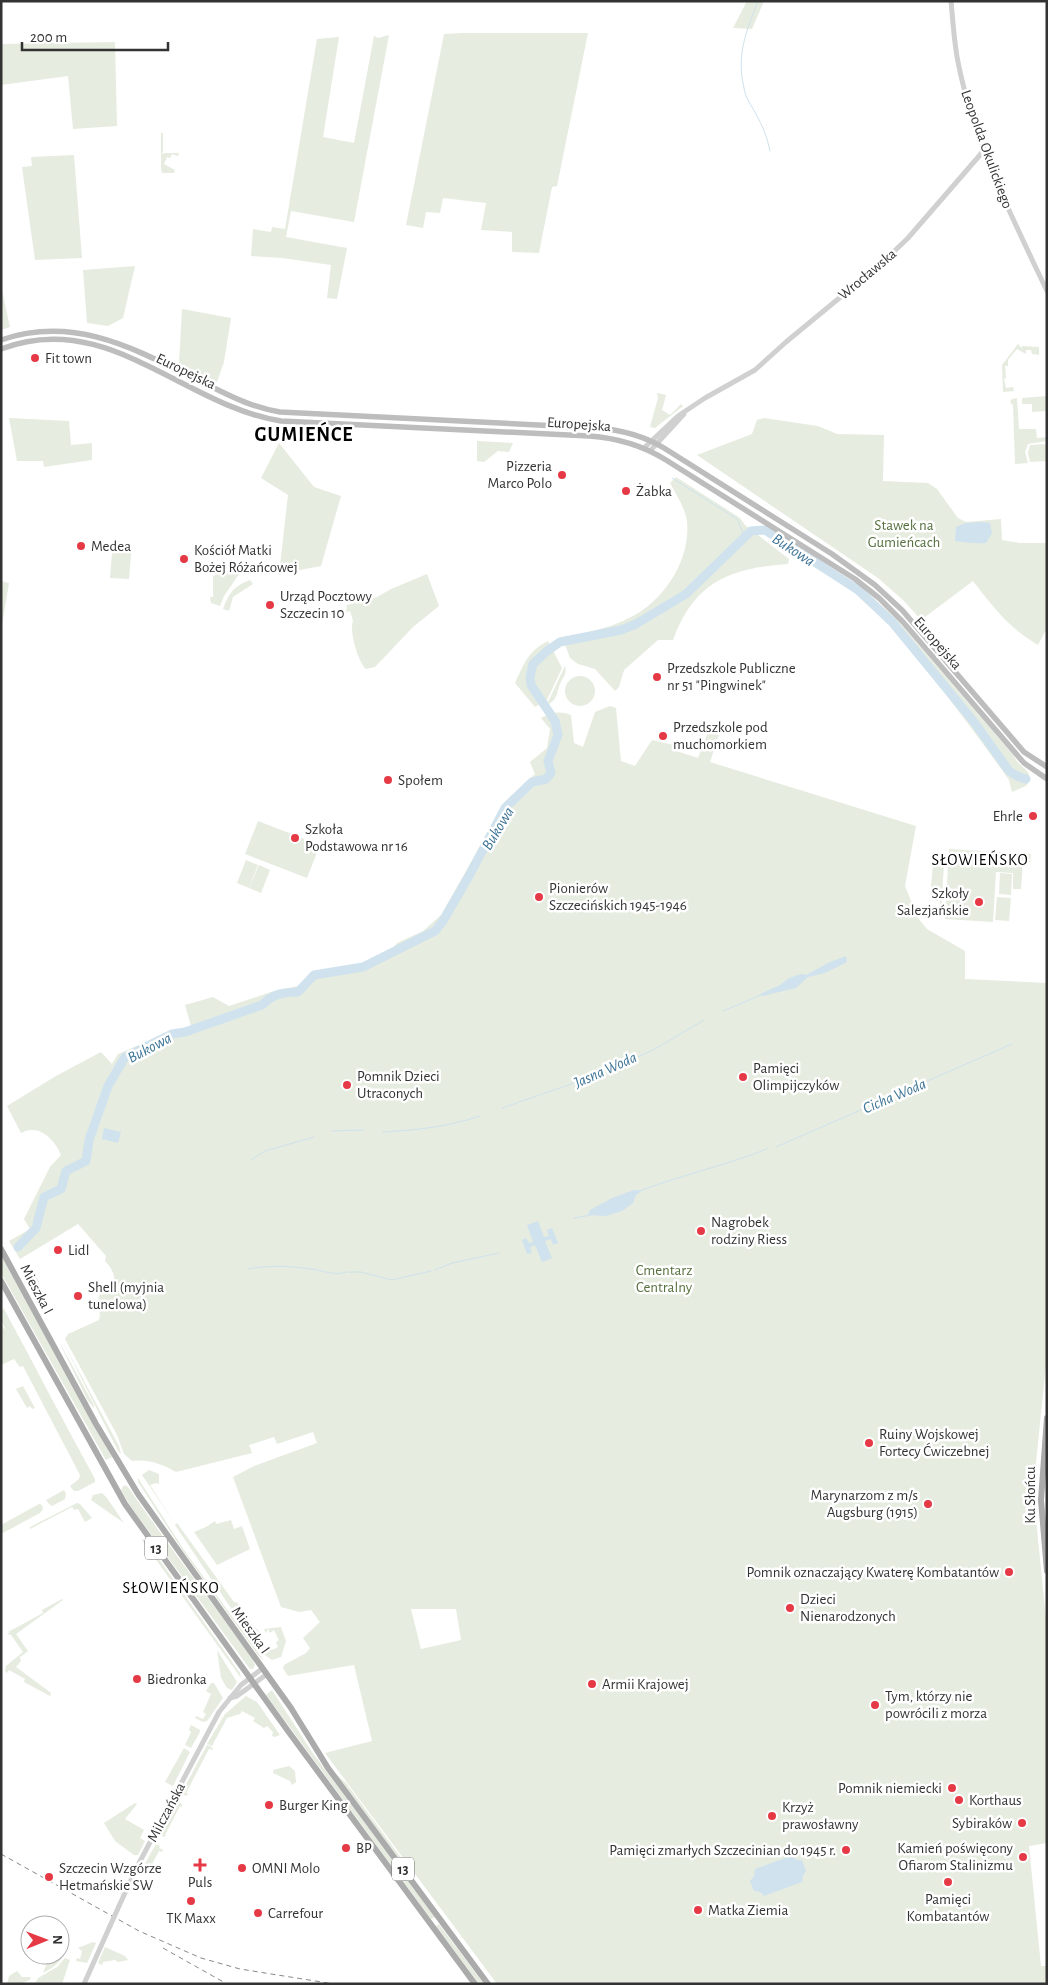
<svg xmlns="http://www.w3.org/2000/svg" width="1048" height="1985" font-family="'Alegreya Sans',sans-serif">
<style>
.green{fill:#e6ecdf;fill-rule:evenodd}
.water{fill:#cfe2ee}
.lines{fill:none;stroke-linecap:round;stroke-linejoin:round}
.stream{stroke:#cfe2ee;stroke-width:1}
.river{stroke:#cfe2ee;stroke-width:9}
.tertiary{stroke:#d0d0d0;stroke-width:5}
.secondary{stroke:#bdbdbd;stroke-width:5.5}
.primary{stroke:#ababab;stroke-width:6}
.rail{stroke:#888;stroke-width:1;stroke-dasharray:5 4;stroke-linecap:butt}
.tertiary-bridge{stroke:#d0d0d0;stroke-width:5}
.poi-dot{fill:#e63946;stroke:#fff;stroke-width:2}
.labels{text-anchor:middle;stroke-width:5;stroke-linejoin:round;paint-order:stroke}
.shield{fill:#fff;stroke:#707070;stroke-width:1}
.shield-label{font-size:14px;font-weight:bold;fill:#333}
.street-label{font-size:15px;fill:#333;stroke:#fff}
.poi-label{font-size:15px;fill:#333;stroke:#fff;text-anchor:start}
.park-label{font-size:15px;fill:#56703f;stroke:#fff}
.water-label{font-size:16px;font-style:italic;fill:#3f7597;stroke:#fff}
.neighbourhood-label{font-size:16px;letter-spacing:1px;fill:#000;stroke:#fff}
.district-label{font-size:20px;font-weight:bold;letter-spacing:1px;fill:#000;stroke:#fff}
</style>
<rect width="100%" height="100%" fill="#fff"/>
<!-- green -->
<g class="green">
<path d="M747,1H764L752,29L733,28Z"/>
<path d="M462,33H588L557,186L552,187L539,253L512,252V232L481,230L486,203L443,198L440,213L426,212L423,228L406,225L444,34Z"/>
<path d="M389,35L354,222L291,211L286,237L347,248L337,299L327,298L331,265L282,258L251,256L253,229L271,232L272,227L285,229L317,39L339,37L323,137L354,143L374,36L378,38Z"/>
<path d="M115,42L117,126L73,129L68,76L1,85V44Z"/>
<path d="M161,133H163V152L161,155L164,153H179L178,156L172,154L170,158L167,157L164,164L175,170L174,173H162L161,168Z"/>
<path d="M74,155L82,258L35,260L22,167L32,166L31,157Z"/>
<path d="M135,266L123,318L108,326L87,323L83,270Z"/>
<path d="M1,286L10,327L1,330Z"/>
<path d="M182,309L231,318L224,362L217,382L179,363Z"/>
<path d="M1018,344L1022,348V346L1039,347V355L1032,354L1031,350H1026V354L1017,349L1008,360V366H1005L1006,378L1004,379L1006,388L1013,387L1014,391L1003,392L1002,365Z"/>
<path d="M657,393L666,395L662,410L670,415L681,404L683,406L655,428L650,427L658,398Z"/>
<path d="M1047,396V411L1032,412V404H1022V398Z"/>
<path d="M1017,398L1019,429H1036L1037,438L1047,437V441L1028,444L1025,452L1028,463L1015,464L1013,405L1010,402L1012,399Z"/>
<path d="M9,418L69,421L71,445L92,443V460L44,467L43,461H17Z"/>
<path d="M764,418L818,426L837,434L884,435L883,481L928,483L937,489L958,518L966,522L1001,519L1002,540L1020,543H1047V628L1038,645C1010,629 993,607 973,581L921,620L904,601L878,578L697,455L752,434L757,420Z"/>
<path d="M477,441L513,443L509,452L498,451L484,462L477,461Z"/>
<path d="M279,443L314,487L341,496L321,566L279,574L288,495L261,478Z"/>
<path d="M1047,444V461L1030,462L1028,453L1030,445Z"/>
<path d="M676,477L740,518L745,525L789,559L788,564C730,568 694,582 673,640H658L624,670L619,687L615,691L595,669L578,664L570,658L563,639C584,632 609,629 629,618C663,602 691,561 687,521C685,508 676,494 670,483Z"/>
<path d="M113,541L132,543L129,579L110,578Z"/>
<path d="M227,567L239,574L224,596L220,606L211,603L210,597H213V576L228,570Z"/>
<path d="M427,574L439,606L413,627L375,667L366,669C358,662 349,631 353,621L350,611L346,612L347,605L377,597L391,589Z"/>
<path d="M250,580L253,584L233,597L229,611L223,609C229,593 234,586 250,580Z"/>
<path d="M1,581L9,583L1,631Z"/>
<path d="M853,582L867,592L899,622L1014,756C1019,768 1030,768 1030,780L1026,786L1012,792L1009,780C986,747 962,716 938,684C911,650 886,614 849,589Z"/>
<path d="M548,641L562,668L547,700L535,707L515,683C524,664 528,651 548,641Z"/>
<path d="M565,666C567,674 564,675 561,682C556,691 559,698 549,704L548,702Z"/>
<circle cx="580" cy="691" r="15"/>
<path d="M610,706L616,708L621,761L635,766L652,740L673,745V750L698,758L708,732L719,735L710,762L916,826L905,886L918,918L927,929L965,951V979L1047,983V1355L1035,1472L1034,1500L1047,1628V1843L1029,1846L1041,1966H1047V1984H497L325,1753L372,1741L354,1665L288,1676L283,1668L284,1665L306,1653L310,1648L303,1638L320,1622L311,1610L299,1612L281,1607L233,1477L254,1466L317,1443L313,1432L277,1444L274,1437L249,1445L252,1453L176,1472C162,1464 148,1459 132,1461L124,1454L117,1435L65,1339L68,1334L99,1320C102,1311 95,1299 101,1292C105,1288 110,1286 114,1282C115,1273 111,1268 105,1261L106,1256L78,1224L20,1259L9,1241L30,1229L24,1219L50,1167L61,1155C55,1140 39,1123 21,1133L7,1106L56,1076L101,1052L112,1064L118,1054L172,1031L183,1029L191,1026L185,1005L213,997L229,1006L271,992L307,984L316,976L330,971L363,967L386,957L397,943L423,931L441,915L505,802L535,774L530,762L547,748L550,729L541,718C553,712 559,711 571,715L574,743L583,747L595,712ZM411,1609H456L461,1640L421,1649Z"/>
<path d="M258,821L320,845L307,878L245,854Z"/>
<path d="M949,849L1031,854L1030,862H1023L1021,889H1013V873L996,872L993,922L945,919Z"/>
<path d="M246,860L258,865L249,888L237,883Z"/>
<path d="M933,862L944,863L941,915H939L940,898L939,901L930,900Z"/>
<path d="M259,865L270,870L261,893L249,888Z"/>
<path d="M1000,873L1012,874L1011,895L999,894Z"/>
<path d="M997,897L1011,898L1009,921L995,920Z"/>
<path d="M1,1256L112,1457L106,1460L1,1273Z"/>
<path d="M28,1264L39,1281L37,1289L22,1268Z"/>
<path d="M4,1309C35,1366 64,1423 95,1479V1482L78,1491H74L70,1486L79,1479L80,1475L23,1366L20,1367L14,1359L1,1365V1325L6,1330L1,1320V1310Z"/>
<path d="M63,1342L119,1446L121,1454L118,1451Z"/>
<path d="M61,1345L94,1405V1408L88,1401L61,1346Z"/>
<path d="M23,1386L35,1408L32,1409L30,1406L27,1408L16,1389Z"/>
<path d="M149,1470L159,1474V1484L156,1483L150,1485L174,1522L142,1475Z"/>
<path d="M138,1478L184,1550L265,1662L258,1655L183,1551L138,1482Z"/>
<path d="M124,1485L128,1487C168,1545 211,1601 252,1658L255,1665L253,1669H250L131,1507L121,1490Z"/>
<path d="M64,1490L66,1494L65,1499L52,1506L49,1504L46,1500Z"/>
<path d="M102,1493L107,1498L124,1523L91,1500L93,1495Z"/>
<path d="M77,1503L80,1504L92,1518L85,1522L78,1509L74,1510L72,1507L30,1529V1527Z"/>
<path d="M39,1504L42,1505L43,1509L40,1513L1,1534V1525Z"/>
<path d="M231,1520L234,1529L242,1526L250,1549L217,1565L194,1532L206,1527L215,1521L216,1524Z"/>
<path d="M177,1523L234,1602L238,1603L242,1616L253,1626L248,1630L226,1601L175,1525Z"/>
<path d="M143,1539L151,1548L240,1673L241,1678L142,1540Z"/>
<path d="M62,1599L63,1600L16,1634L28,1651L20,1657L21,1661L16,1667L51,1693L50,1696L24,1682L25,1679L9,1670L7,1673L5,1671L6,1666L23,1652L11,1635L7,1634L10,1632L7,1629L10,1631L43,1613L42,1610Z"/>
<path d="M254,1627L259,1631L256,1634L266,1649L271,1647L273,1650L278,1647L276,1642L279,1640L274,1630L270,1633L268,1629L266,1633L264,1629L281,1627L286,1641L281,1657L272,1660L265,1655L248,1631Z"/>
<path d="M217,1650L237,1682L232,1690L227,1688L221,1678Z"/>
<path d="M211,1683H214L223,1698L207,1721L203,1722L195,1718L196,1716L203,1719L206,1714L203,1712L211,1694L206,1691Z"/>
<path d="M272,1690L312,1752L435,1917L431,1919L266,1695Z"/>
<path d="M246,1696L257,1702L280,1735L275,1737L272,1736L273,1732L267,1726L264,1728L253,1721L255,1718L242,1711L240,1714L227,1718L212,1746L207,1744L225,1714Z"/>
<path d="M191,1725L200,1730V1732L191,1748L185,1745L191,1732L189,1730Z"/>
<path d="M207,1745L212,1747L213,1750L209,1749L186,1793L189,1794L185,1796L182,1792Z"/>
<path d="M184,1748L190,1752L173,1786L165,1782Z"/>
<path d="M289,1766L295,1771L296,1782L292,1785L290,1781L273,1773V1770Z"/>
<path d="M335,1773L346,1783L407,1866L399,1859Z"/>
<path d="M178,1802L182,1804V1807L180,1806L165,1835L166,1836L163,1837L160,1833Z"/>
<path d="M135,1803L137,1804L125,1819L144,1830L140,1838L145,1841L138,1855H134L115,1841L104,1823Z"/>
<path d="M156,1844L163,1848L160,1846L159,1848L163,1850L162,1852L159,1851L149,1870L145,1871L142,1869Z"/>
<path d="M439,1924L484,1984H479L436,1926Z"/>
<path d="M93,1942L96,1943L87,1963L76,1961L77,1958L80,1959L82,1951L78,1948Z"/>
<path d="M60,1944L68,1946C63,1961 56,1966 43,1973L50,1955H60Z"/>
<path d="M105,1947L125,1956L128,1960L118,1962L115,1960L103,1962L102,1965L98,1963Z"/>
<path d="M65,1958L70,1960L62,1984H35L38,1978L57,1967Z"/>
<path d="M17,1971L22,1977H30L31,1979L21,1984H7L9,1976Z"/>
</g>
<!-- water -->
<g class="water">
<path d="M983,522L990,523L992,533L986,543C981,544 960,542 955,541L956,527L966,523Z"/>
<path d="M846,956L847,962L825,973L808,977L796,988L762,996L760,994L780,985L789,978L801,974L806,975L830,962Z"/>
<path d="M104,1128L121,1132L118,1143L102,1139Z"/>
<path d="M634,1190H643L636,1195L633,1203L622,1211L606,1216L589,1215L588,1214L590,1210L612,1198Z"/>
<path d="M538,1221L544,1237L549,1236L547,1230L552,1228L558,1243L553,1245L551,1239L545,1241L552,1258L542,1262L535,1245L530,1247L532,1253L527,1254L522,1240L526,1238L529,1243L533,1242L527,1225Z"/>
<path d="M791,1856L797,1860H802L806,1871L803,1876L802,1882L764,1896L760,1892L754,1891L750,1881L754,1876L755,1869Z"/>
</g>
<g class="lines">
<!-- stream -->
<g class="stream">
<path d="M758,1C747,29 737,53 743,83C744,88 745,94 747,98C757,116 766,130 770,151"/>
<path d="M672,478L737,519L745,537"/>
<path d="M723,1011L761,995"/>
<path d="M502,1108L606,1072L655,1049L704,1020"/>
<path d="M332,1131L364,1130"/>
<path d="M383,1132C418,1130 447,1127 480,1116"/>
<path d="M776,1147L1012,1044"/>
<path d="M251,1160L265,1151L314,1137"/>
<path d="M642,1190C683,1175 726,1165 767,1149"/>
<path d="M574,1218L591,1215"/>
<path d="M248,1269C268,1265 291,1266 312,1269C325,1271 334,1276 347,1272"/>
<path d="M435,1270L452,1263L499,1253"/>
<path d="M349,1272H361L392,1280L431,1271"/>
</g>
<!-- river -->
<path class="river" d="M18,1247L36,1228L44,1197L61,1189L66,1171L86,1161L89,1140L108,1086L125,1057L172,1034L185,1032L262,1005C273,994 283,992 298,992L314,975L363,967L435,931L443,921L469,876L505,808L532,782L546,779L551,773L548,761L558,735L555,721L531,685L530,677L533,664L547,651L560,642L621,630L636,624L686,594L751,531L765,530L858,590L892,622L974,722L1009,771L1017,776L1026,779"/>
<!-- tertiary -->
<g class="tertiary">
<path d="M951,1C953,22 954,42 958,62C974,143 1012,217 1047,291"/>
<path d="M644,448L678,416L705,398L755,370L786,342L883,262L908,238L980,155L984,149"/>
<path d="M650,451L684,414"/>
<path d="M230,1698L237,1696L267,1674"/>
<path d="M119,1906L138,1865L219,1712L241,1685L263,1668"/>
<path d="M84,1984L110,1926"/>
</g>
<!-- secondary -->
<g class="secondary">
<path d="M1,340C80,313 143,354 212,387C234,398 255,408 280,412L598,428C621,430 644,436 664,448L832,554L875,585L902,610L1024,752L1047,767"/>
<path d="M1,349C107,308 184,406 281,421L589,436C618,438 642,445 666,460L855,579L879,598L903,622L1024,763L1047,779"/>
</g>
<!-- primary -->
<g class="primary">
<path d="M1,1249L96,1424L138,1494L291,1708L328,1768L488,1984"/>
<path d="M1,1281L125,1504L288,1731L475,1984"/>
<path d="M1047,1418L1041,1500L1047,1571"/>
</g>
<!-- rail -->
<g class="rail">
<path d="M1018,1822L1024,1824"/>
<path d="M1,1854L139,1931L201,1958L240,1969L334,1984"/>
<path d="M163,1948L227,1984"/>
</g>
<!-- tertiary-bridge -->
<path class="tertiary-bridge" d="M110,1926L119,1906"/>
</g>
<!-- markers -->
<g class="poi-dot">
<circle cx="35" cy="358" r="5"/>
<circle cx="562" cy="475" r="5"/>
<circle cx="626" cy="491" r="5"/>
<circle cx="81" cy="546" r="5"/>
<circle cx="184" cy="559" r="5"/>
<circle cx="270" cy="605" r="5"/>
<circle cx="657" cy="677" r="5"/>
<circle cx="663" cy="736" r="5"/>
<circle cx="388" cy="780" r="5"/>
<circle cx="1033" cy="816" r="5"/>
<circle cx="295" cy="838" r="5"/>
<circle cx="539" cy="897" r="5"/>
<circle cx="979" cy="902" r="5"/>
<circle cx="743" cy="1077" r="5"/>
<circle cx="347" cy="1085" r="5"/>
<circle cx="701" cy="1231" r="5"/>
<circle cx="58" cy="1250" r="5"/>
<circle cx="78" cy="1296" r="5"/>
<circle cx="869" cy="1443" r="5"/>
<circle cx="928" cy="1504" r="5"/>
<circle cx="1009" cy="1572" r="5"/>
<circle cx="790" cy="1608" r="5"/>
<circle cx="137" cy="1679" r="5"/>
<circle cx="592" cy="1684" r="5"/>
<circle cx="875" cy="1705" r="5"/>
<circle cx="952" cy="1788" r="5"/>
<circle cx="959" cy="1800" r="5"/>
<circle cx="269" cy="1805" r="5"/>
<circle cx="772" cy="1816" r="5"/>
<circle cx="1022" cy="1823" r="5"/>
<circle cx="346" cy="1848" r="5"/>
<circle cx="846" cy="1850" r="5"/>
<circle cx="1023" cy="1857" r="5"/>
<path d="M197.5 1857.5h5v5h5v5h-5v5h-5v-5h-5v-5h5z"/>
<circle cx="242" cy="1868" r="5"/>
<circle cx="49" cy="1877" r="5"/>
<circle cx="948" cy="1882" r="5"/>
<circle cx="191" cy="1901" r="5"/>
<circle cx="698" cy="1910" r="5"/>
<circle cx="258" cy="1913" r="5"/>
</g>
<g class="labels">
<!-- shield labels -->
<g class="shield">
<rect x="145" y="1536.5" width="22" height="23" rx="4"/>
<rect x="392" y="1857.5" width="22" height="23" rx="4"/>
</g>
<g class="shield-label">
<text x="156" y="1553">13</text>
<text x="403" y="1874">13</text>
</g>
<!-- street labels -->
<g class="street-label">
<text transform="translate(987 149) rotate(70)" y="5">Leopolda Okulickiego</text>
<text transform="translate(867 274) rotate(-40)" y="5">Wrocławska</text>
<text transform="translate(186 371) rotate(26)" y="5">Europejska</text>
<text transform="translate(579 424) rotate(4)" y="5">Europejska</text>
<text transform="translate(938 643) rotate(49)" y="5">Europejska</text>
<text transform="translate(37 1289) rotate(62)" y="5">Mieszka I</text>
<text transform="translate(1030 1495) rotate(-90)" y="5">Ku Słońcu</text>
<text transform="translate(251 1630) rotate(54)" y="5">Mieszka I</text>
<text transform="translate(166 1812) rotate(-62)" y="5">Milczańska</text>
</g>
<!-- poi labels -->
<g class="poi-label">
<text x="45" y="363">Fit town</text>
<text x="552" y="471" text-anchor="end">Pizzeria<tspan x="552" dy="17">Marco Polo</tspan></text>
<text x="636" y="496">Żabka</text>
<text x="91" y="551">Medea</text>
<text x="194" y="555">Kościół Matki<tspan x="194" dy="17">Bożej Różańcowej</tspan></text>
<text x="280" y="601">Urząd Pocztowy<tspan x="280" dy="17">Szczecin 10</tspan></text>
<text x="667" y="673">Przedszkole Publiczne<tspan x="667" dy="17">nr 51 "Pingwinek"</tspan></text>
<text x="673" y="732">Przedszkole pod<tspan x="673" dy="17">muchomorkiem</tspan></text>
<text x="398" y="785">Społem</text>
<text x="1023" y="821" text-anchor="end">Ehrle</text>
<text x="305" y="834">Szkoła<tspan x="305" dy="17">Podstawowa nr 16</tspan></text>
<text x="549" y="893">Pionierów<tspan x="549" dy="17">Szczecińskich 1945-1946</tspan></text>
<text x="969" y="898" text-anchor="end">Szkoły<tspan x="969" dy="17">Salezjańskie</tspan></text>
<text x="753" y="1073">Pamięci<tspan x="753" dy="17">Olimpijczyków</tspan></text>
<text x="357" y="1081">Pomnik Dzieci<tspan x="357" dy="17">Utraconych</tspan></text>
<text x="711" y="1227">Nagrobek<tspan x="711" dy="17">rodziny Riess</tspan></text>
<text x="68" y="1255">Lidl</text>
<text x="88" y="1292">Shell (myjnia<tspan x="88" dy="17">tunelowa)</tspan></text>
<text x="879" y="1439">Ruiny Wojskowej<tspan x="879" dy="17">Fortecy Ćwiczebnej</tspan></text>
<text x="918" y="1500" text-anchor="end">Marynarzom z m/s<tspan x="918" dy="17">Augsburg (1915)</tspan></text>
<text x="999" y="1577" text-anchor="end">Pomnik oznaczający Kwaterę Kombatantów</text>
<text x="800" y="1604">Dzieci<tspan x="800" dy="17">Nienarodzonych</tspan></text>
<text x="147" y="1684">Biedronka</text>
<text x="602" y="1689">Armii Krajowej</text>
<text x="885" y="1701">Tym, którzy nie<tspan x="885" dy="17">powrócili z morza</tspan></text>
<text x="942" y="1793" text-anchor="end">Pomnik niemiecki</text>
<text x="969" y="1805">Korthaus</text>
<text x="279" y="1810">Burger King</text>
<text x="782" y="1812">Krzyż<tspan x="782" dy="17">prawosławny</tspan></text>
<text x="1012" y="1828" text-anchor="end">Sybiraków</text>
<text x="356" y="1853">BP</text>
<text x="1013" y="1853" text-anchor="end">Kamień poświęcony<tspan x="1013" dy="17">Ofiarom Stalinizmu</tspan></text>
<text x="836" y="1855" text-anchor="end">Pamięci zmarłych Szczecinian do 1945 r.</text>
<text x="59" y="1873">Szczecin Wzgórze<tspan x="59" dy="17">Hetmańskie SW</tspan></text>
<text x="252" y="1873">OMNI Molo</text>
<text x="200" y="1887" text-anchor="middle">Puls</text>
<text x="948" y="1904" text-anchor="middle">Pamięci<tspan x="948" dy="17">Kombatantów</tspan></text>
<text x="708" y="1915">Matka Ziemia</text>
<text x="268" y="1918">Carrefour</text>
<text x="191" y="1923" text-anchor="middle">TK Maxx</text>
</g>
<!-- park labels -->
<g class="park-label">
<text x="904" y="530">Stawek na<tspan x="904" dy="17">Gumieńcach</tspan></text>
<text x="664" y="1275">Cmentarz<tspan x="664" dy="17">Centralny</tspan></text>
</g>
<!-- water labels -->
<g class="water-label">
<text transform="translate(794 549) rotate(33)" y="6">Bukowa</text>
<text transform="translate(497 828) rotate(-59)" y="6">Bukowa</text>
<text transform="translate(149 1047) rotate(-28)" y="6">Bukowa</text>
<text transform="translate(605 1069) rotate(-24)" y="6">Jasna Woda</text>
<text transform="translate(894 1095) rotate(-23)" y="6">Cicha Woda</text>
</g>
<!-- neighbourhood labels -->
<g class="neighbourhood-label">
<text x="980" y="865">SŁOWIEŃSKO</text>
<text x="171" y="1593">SŁOWIEŃSKO</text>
</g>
<!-- district labels -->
<g class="district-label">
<text x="304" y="441">GUMIEŃCE</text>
</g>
</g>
<!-- border -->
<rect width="1048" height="1985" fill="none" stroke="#333333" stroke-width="5"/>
<!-- north arrow -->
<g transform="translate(45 1940) rotate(89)"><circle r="24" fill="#ffffff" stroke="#adadad"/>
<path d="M0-4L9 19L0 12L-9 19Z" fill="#e63946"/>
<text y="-8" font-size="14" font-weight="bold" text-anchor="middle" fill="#333333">N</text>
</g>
<!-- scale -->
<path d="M22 42v8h146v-8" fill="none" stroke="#333333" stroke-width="2.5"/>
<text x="30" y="42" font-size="15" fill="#333333" stroke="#ffffff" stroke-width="4" paint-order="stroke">200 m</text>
</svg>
